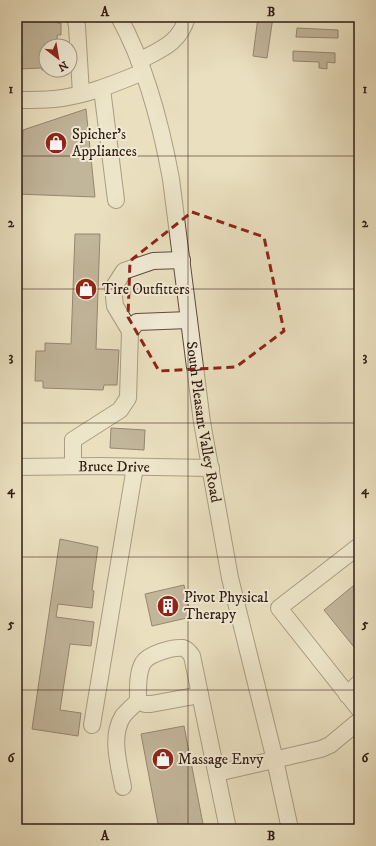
<svg xmlns="http://www.w3.org/2000/svg" width="376" height="846" font-family="'IM FELL DW Pica',serif">
<style>
.building{fill:#91816d;stroke:#311b13}
.lines{fill:none;stroke-linecap:round;stroke-linejoin:round}
.minor-casing{stroke:#5f4c3e;stroke-width:18}
.minor{stroke:#f1ebd6;stroke-width:16}
.marked{fill:none;stroke:#8f2418;stroke-width:3;stroke-dasharray:8 5;stroke-linejoin:round}
.grid{fill:none;stroke:#311b13;stroke-width:1;stroke-opacity:0.55}
.labels{text-anchor:middle;stroke-width:4;stroke-linejoin:round;paint-order:stroke}
.poi-label{font-size:15px;fill:#311b13;stroke:#f1ebd6;text-anchor:start}
.street-label{font-size:15px;fill:#311b13;stroke:#f1ebd6}
.neatline{fill:none;stroke:#311b13;stroke-width:1.5}
.grid-label{font-size:13px;text-anchor:middle;font-weight:bold;fill:#311b13}
</style>
<rect width="100%" height="100%" fill="#eae0c0"/>
<filter id="stains"><feTurbulence type="fractalNoise" baseFrequency=".005" numOctaves="4"/><feColorMatrix values="0 0 0 0 .2 0 0 0 0 .09 0 0 0 0 .02 0 0 0 .5 -.17"/></filter>
<radialGradient id="worn" r=".72"><stop offset=".6" stop-color="#630" stop-opacity="0"/><stop offset="1" stop-color="#630" stop-opacity=".3"/></radialGradient>
<!-- building -->
<g class="building">
<path d="M17,17H57V23H61V35H57L58,46H46V70H47H42V68L17,69Z"/>
<path d="M258,17H273L267,58L253,56Z"/>
<path d="M298,17H339V19Z"/>
<path d="M297,28L338,30V38L296,37Z"/>
<path d="M293,51L335,53V63L327,62V69L319,68V62L293,61Z"/>
<path d="M86,109L95,197L17,194V155H22L23,130Z"/>
<path d="M75,234H100L96,349L119,350L117,385H104L103,390L43,388V381H35L36,351H45V343L71,344Z"/>
<path d="M111,428L145,430L144,450L110,448Z"/>
<path d="M60,539L98,547L92,590L94,591L92,608L58,604L56,617L94,622L91,646L70,644L60,710L81,713L78,736L32,729Z"/>
<path d="M359,581V651L358,652L324,610Z"/>
<path d="M184,585L191,617L152,626L145,594Z"/>
<path d="M184,726L204,829H159L141,734Z"/>
</g>
<g class="lines">
<!-- minor casing -->
<g class="minor-casing">
<g id="minor">
<path d="M75,17L77,26L81,94"/>
<path id="s1" d="M119,17C146,66 161,124 171,179L202,422L230,578L275,760L290,829"/>
<path d="M139,61C161,49 180,43 187,17"/>
<path d="M102,89L116,200"/>
<path d="M17,100C29,100 42,100 54,99C85,96 114,84 143,72"/>
<path d="M130,331L115,306L113,288L124,271L153,261L182,260"/>
<path d="M73,466V440L120,410L128,398L130,331L137,322L189,320"/>
<path id="s2" d="M17,467L99,466L211,468"/>
<path d="M359,546L279,608L359,709"/>
<path d="M347,695L359,683"/>
<path d="M138,701L145,704H151L200,695"/>
<path d="M92,725L135,467"/>
<path d="M217,773L321,749L330,745L359,721"/>
<path d="M123,787C119,765 110,736 123,716C127,711 133,706 138,701C138,690 137,673 143,663C148,654 172,647 183,648C187,649 190,653 192,656L228,829"/>
</g>
</g>
<!-- minor -->
<use href="#minor" class="minor"/>
</g>
<!-- marked area -->
<path d="M0 0H376V846H0ZM192,212L264,237L284,331L236,367L159,371L128,317L130,261Z" fill="#eae0c0" fill-opacity=".55" fill-rule="evenodd"/>
<path class="marked" d="M192,212L264,237L284,331L236,367L159,371L128,317L130,261Z"/>
<!-- grid -->
<path class="grid" d="M188,17V829M17,156H359M17,289H359M17,423H359M17,557H359M17,690H359"/>
<!-- icons -->
<defs>
<g id="shop-disc" transform="scale(1.15)"><circle r="9.5" fill="#8f2418" stroke="#f1ebd6"/><path d="M-5-2.5h2.3a2.7 3.5 0 0 1 5.4 0H5L5.5 6h-11ZM-1.5-2.5h3a1.5 2.3 0 0 0-3 0Z" fill="#fff"/></g>
<g id="building-disc" transform="scale(1.15)"><circle r="9.5" fill="#8f2418" stroke="#f1ebd6"/><path d="M-4-6H4V6H1V3H-1V6H-4ZM-2.5-4.3h1.7v1.8h-1.7ZM.8-4.3h1.7v1.8H.8ZM-2.5-1h1.7V.8h-1.7ZM.8-1h1.7V.8H.8Z" fill="#fff"/></g>
</defs>
<g fill-rule="evenodd">
<use href="#shop-disc" x="56" y="143"/>
<use href="#shop-disc" x="86" y="289"/>
<use href="#building-disc" x="168" y="606"/>
<use href="#shop-disc" x="163" y="759"/>
</g>
<g class="labels">
<!-- poi labels -->
<g class="poi-label">
<text x="72" y="139">Spicher’s<tspan x="72" dy="17">Appliances</tspan></text>
<text x="102" y="294">Tire Outfitters</text>
<text x="184" y="602">Pivot Physical<tspan x="184" dy="17">Therapy</tspan></text>
<text x="178" y="764">Massage Envy</text>
</g>
<!-- street labels -->
<g class="street-label">
<text dy="5" stroke="none"><textPath href="#s1" startOffset="416">South Pleasant Valley Road</textPath></text>
<text dy="5" stroke="none"><textPath href="#s2" startOffset="97">Bruce Drive</textPath></text>
</g>
</g>
<!-- margin -->
<rect width="376" height="846" fill="none" stroke="#eae0c0" stroke-width="44"/>
<!-- north arrow -->
<g transform="translate(58 58) rotate(149)"><circle r="19" fill="#f1ebd6" stroke="#a49888"/>
<path d="M0-3L7 15L0 10L-7 15Z" fill="#8f2418"/>
<text y="-6" font-size="11" font-weight="bold" text-anchor="middle" fill="#311b13">N</text>
</g>
<rect x="22" y="22" width="332" height="802" class="neatline"/>
<g class="grid-label">
<text x="105" y="16">A</text>
<text x="271" y="16">B</text>
<text x="11" y="93">1</text>
<text x="365" y="93">1</text>
<text x="11" y="227">2</text>
<text x="365" y="227">2</text>
<text x="11" y="361">3</text>
<text x="365" y="361">3</text>
<text x="11" y="494">4</text>
<text x="365" y="494">4</text>
<text x="11" y="628">5</text>
<text x="365" y="628">5</text>
<text x="11" y="762">6</text>
<text x="365" y="762">6</text>
<text x="105" y="840">A</text>
<text x="271" y="840">B</text>
</g>
<rect width="100%" height="100%" filter="url(#stains)"/>
<rect width="100%" height="100%" fill="url(#worn)"/>
</svg>
